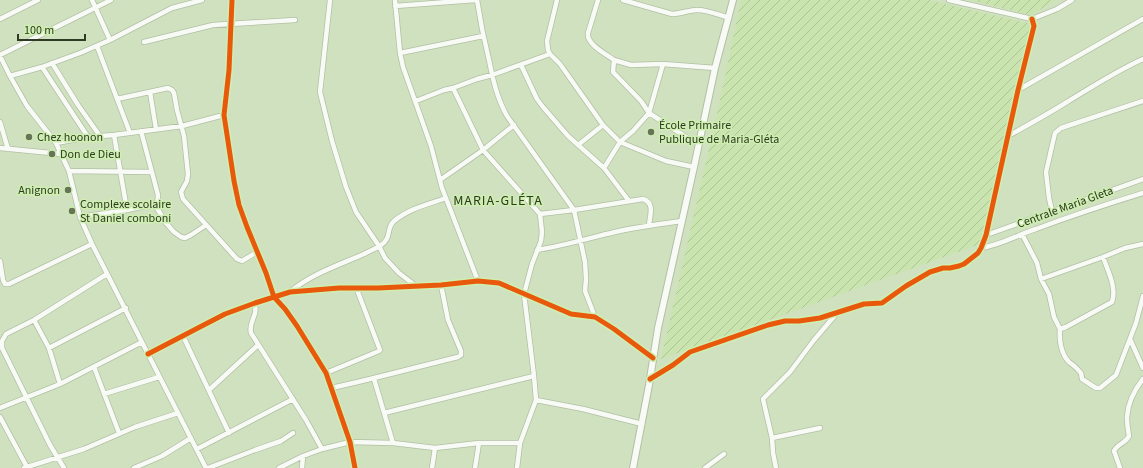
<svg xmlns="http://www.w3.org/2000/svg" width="1143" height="468" font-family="'Source Sans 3',sans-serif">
<defs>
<pattern id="industrial-furrows" width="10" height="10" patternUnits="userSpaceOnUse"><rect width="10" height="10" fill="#c9e4ae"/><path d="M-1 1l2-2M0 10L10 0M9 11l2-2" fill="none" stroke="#adc495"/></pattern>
</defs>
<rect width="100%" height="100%" fill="#d0e1bf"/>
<!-- industrial -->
<path fill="url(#industrial-furrows)" d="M741 0H929L1027 23 1031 28 980 244 661 359 720 100Z
M970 0H1056L1031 15Z"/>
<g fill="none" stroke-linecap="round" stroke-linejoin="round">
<!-- street casing -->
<g stroke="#b2bfa5" stroke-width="6">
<path id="street" d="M92 0 110 40
M232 0 229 70 224 115 234 181 239 205 247 227 266 273 274 297 285 309 297 326 326 373 350 442 355 468
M330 0 320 92 332 141 346 187 356 212 379 246 385 258 399 273 416 286
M395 0 400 53 403 67 431 146 442 188 478 281
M477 0C480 20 484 40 489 60 493 80 497 98 507 116L574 210 585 262 586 279 585 291 595 317
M557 0 547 41 548 50 550 54 560 64 603 125 620 142 666 161 694 167
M598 0 588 33C586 44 606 54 614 60L613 72 641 101 649 113 689 139 699 143
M623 0 672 14C680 14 689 10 697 10 708 10 719 15 729 18
M949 0 1032 19 1057 9 1072 0
M395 6 475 0
M0 19 38 0
M144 42 213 25 295 20
M97 46 130 133
M400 53 483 36
M0 55 111 0
M0 56 10 76 27 106 56 143 61 154 69 171 80 217 92 244 206 468
M614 60 631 65 663 64 715 68
M52 63 78 105 100 136
M521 65 537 99 543 107 568 136 604 168 629 201
M42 67 88 137
M10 76 42 67 80 53 110 40 172 8 202 0
M453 88 483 150 540 214 542 232 541 241 532 264 524 294 534 376 536 400 520 443 517 468
M1018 90 1143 19
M150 92 156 129
M117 99 168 88 172 90 174 93 177 110 184 136 188 174 187 181 181 192 183 199 237 259 242 261 257 252
M416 101 444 90 453 88 477 79 492 75 550 54
M0 122 8 149
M141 131 158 195 157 208 166 223 174 232 181 237 185 238 191 235 206 225
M114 135 127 210
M1008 136C1028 125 1048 114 1067 102 1092 87 1116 71 1143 59
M56 143 88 137 114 135 182 126 224 115
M578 145 603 125
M0 148 61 154
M604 168 620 142 633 131 649 113 663 64
M69 171 151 172
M440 180 483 150 514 125
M1052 211 1049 198 1046 172 1055 133 1061 128 1143 101
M540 214 574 210 643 199C655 203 650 215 649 225
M80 217 127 210 157 203
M1022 234 1037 263 1041 279 1049 294 1054 317 1060 329 1066 327 1112 302C1117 288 1108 271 1103 257
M986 235 1143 179
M981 248C1001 245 1017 235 1036 229 1071 216 1107 204 1143 193
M537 250C564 246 589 238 615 232 637 227 660 224 682 221
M0 261 3 280 5 284H9L92 244
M1041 279 1103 257 1125 248 1143 244
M290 292C311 274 339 265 364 254 369 251 375 249 380 246 392 238 386 230 393 222 407 209 429 204 446 198
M255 303C255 306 256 310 255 313 253 321 249 325 251 333L306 420 322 449
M34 320 49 348 60 384
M1060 329C1059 340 1061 354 1069 362 1073 365 1076 367 1079 371L1081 373 1082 379 1096 388H1100L1116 375 1136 323 1143 296
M183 336 229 433
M1130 339 1143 368
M49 348 126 308
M148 354 196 329 225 314 255 303 290 292 339 288H378L441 285 478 281 499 283 571 314 595 317 614 329 653 358
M94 367 119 433
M326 373 379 351 380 350 356 287
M374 379 393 443
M650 379 673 365 690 352 768 325 785 321H799L820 318 864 304 882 303 906 286 930 272 943 268H950L959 266 964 264 978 253 981 248 986 235 1018 90 1034 26 1032 19
M331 388C374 379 416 367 458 357L461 355V351L448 320 441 285
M209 390 258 345
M104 394 159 377
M536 400 583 409 642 424
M0 408 60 384 142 342
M384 413 534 376
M0 417 27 467
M772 438 820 428
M197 449 293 399
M24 468 84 449 135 427 178 413
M64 468 50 445 2 348V341L6 334 34 320 107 274
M134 468 162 456 191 438
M208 468 255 450 281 441 293 433
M279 468 303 456 322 449 350 442 393 443 435 448 479 443H520
M302 468 303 456
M432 468 435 448
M475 468 479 443
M705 468 724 454
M776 468 773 453 772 438 763 399 790 372 814 340 837 313
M1120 468 1114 451C1117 444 1126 443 1129 436 1128 430 1127 423 1127 417 1128 403 1135 389 1143 379"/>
</g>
<!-- secondary casing -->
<g stroke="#b2bfa5" stroke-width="8">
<path id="secondary" d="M633 468 649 385 658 328 694 167 715 68 733 0"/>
</g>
<!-- street -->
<use href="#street" stroke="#f8faf5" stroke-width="4.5"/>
<!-- secondary -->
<use href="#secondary" stroke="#f8faf5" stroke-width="6"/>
<!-- cycleway casing -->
<g stroke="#cfefb1" stroke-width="8">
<path id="cycleway" d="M232 0 229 70 224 115 234 181 239 205 247 227 266 273 274 297 285 309 297 326 326 373 350 442 355 468
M148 354 196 329 225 314 255 303 290 292 339 288H378L441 285 478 281 499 283 571 314 595 317 614 329 653 358
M650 379 673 365 690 352 768 325 785 321H799L820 318 864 304 882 303 906 286 930 272 943 268H950L959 266 964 264 978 253 981 248 986 235 1018 90 1034 26 1032 19"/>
</g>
<!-- cycleway -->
<use href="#cycleway" stroke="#e8590c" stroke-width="5"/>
</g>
<!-- markers -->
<g fill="#677459" stroke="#cfefb1" stroke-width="1.5">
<circle cx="651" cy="132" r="4"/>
<circle cx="29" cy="137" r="4"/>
<circle cx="52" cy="154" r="4"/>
<circle cx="68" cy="190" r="4"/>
<circle cx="72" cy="211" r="4"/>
</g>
<g text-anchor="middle" stroke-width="3" stroke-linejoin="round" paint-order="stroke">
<!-- poi labels -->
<g font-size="12" fill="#2e3a22" stroke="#cfefb1" text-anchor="start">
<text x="659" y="129">École Primaire<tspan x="659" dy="14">Publique de Maria-Gléta</tspan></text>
<text x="37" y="141">Chez hoonon</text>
<text x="60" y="158">Don de Dieu</text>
<text x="60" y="194" text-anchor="end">Anignon</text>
<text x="80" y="208">Complexe scolaire<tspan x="80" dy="14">St Daniel comboni</tspan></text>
</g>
<!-- street labels -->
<g font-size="12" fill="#2e3a22" stroke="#cfefb1">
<text transform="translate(1065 207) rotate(-20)" y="4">Centrale Maria Gleta</text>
</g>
<!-- quarter labels -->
<g font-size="14" letter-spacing="1" fill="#2e3a22" stroke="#cfefb1">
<text x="498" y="205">MARIA-GLÉTA</text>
</g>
</g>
<!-- scale -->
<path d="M18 34v6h67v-6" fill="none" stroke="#2e3a22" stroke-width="2"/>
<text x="24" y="34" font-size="12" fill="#2e3a22" stroke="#cfefb1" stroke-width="3" paint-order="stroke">100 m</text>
</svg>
